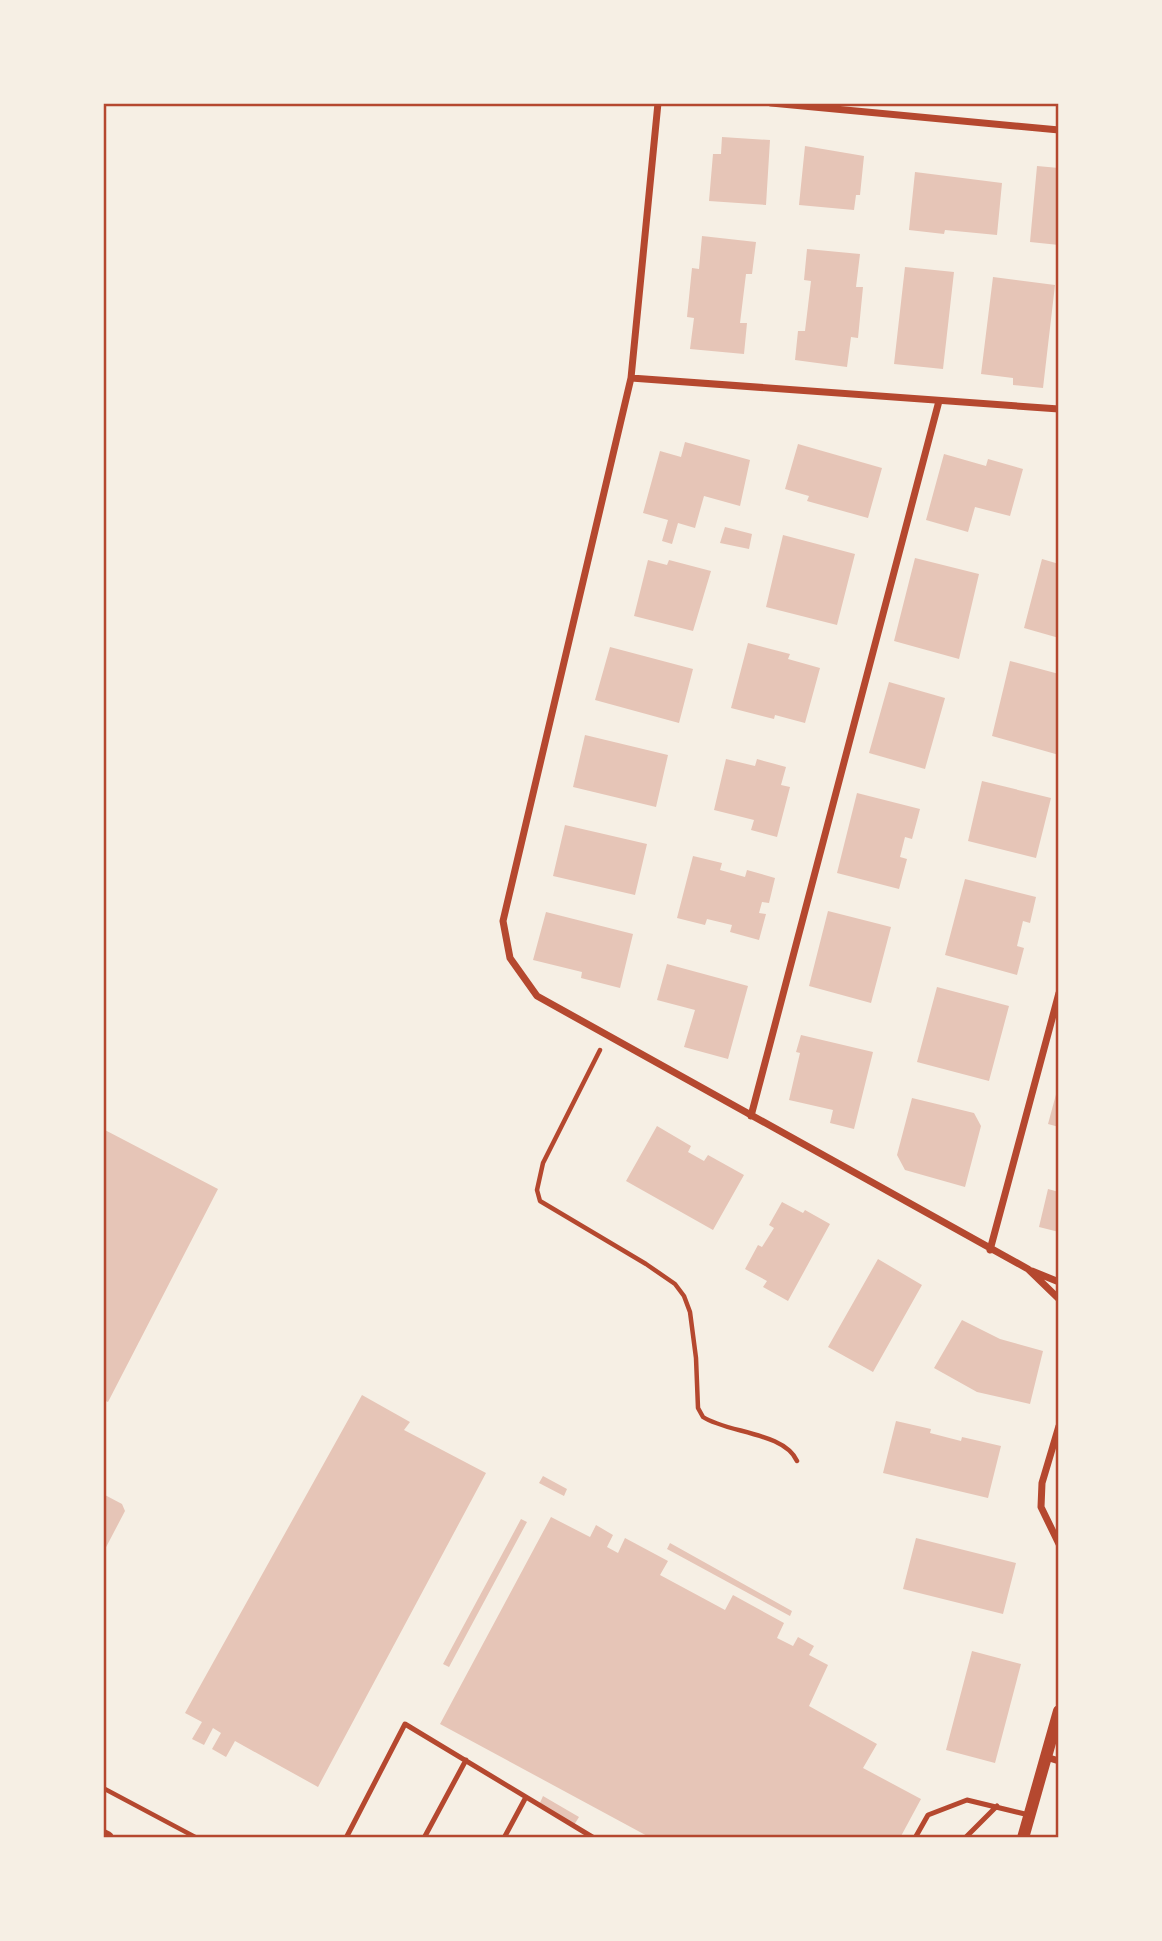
<svg xmlns="http://www.w3.org/2000/svg" width="1162" height="1941" font-family="'Titillium Web',sans-serif">
<rect width="100%" height="100%" fill="#f6efe4"/>
<!-- building -->
<path fill="#e6c5b7" d="M722 137 770 140 766 205 709 201 713 154H721Z
M805 146 864 156 860 195H856L854 210 799 205Z
M1037 166 1059 168V245L1030 242Z
M915 172 1002 183 997 235 945 230 944 234 909 230Z
M702 236 756 242 752 274H746L740 323H747L744 354 690 349 694 318 687 317 692 268 699 269Z
M807 249 860 254 856 287H863L858 338 851 337 847 367 795 360 798 331H805L811 281 804 280Z
M905 267 954 272 943 369 894 364Z
M993 277 1055 285 1043 388 1013 385V378L981 374Z
M685 442 750 460 740 506 704 496 695 528 678 523 672 544 662 541 668 520 643 513 660 451 681 457Z
M798 444 882 468 868 518 807 501 809 496 785 489Z
M944 454 986 466 988 459 1023 469 1010 516 975 507 968 532 926 520Z
M725 527 752 534 749 549 720 543Z
M783 535 855 554 837 625 766 607Z
M915 558 979 574 959 659 894 641Z
M1042 559 1059 564V638L1024 628Z
M648 560 667 565 669 560 711 571 693 631 634 616Z
M748 643 790 654 788 659 820 668 805 723 775 715 774 719 731 708Z
M610 647 693 669 679 723 595 700Z
M1010 661 1059 674V755L992 736Z
M889 682 945 698 925 769 869 753Z
M585 735 668 755 656 807 573 787Z
M726 759 755 766 757 759 786 767 781 785 790 787 777 837 751 830 754 820 714 810Z
M982 781 1051 798 1036 858 968 841Z
M857 793 920 809 912 839 905 837 900 857 907 859 899 889 837 873Z
M565 825 647 844 635 895 553 876Z
M693 856 722 863 720 870 745 877 747 870 775 878 769 903 762 902 759 913 766 914 759 940 730 932 732 925 707 919 705 925 677 918Z
M965 879 1036 897 1030 923 1023 921 1017 946 1024 948 1017 975 945 955Z
M828 911 891 927 871 1003 809 986Z
M546 912 633 934 620 988 581 978 582 972 533 960Z
M667 964 748 986 728 1059 684 1047 695 1010 657 1000Z
M937 987 1009 1006 989 1081 917 1062Z
M801 1035 873 1052 854 1129 830 1123 833 1110 789 1100 800 1053 796 1052Z
M1058 1087H1059V1127L1048 1124Z
M912 1098 974 1113 981 1126 965 1187 905 1170 897 1155Z
M657 1126 691 1146 688 1152 704 1161 708 1155 744 1175 713 1230 626 1181Z
M103 1129 218 1189 108 1402 103 1400Z
M1048 1189 1059 1192V1232L1039 1227Z
M782 1202 803 1213 805 1210 830 1224 788 1301 763 1287 767 1281 745 1269 758 1245 762 1247 774 1228 769 1225Z
M878 1259 922 1285 873 1372 828 1347Z
M962 1320 1000 1339 1043 1351 1030 1404 977 1392 934 1368Z
M362 1395 410 1422 404 1430 486 1473 318 1787 235 1741 226 1757 212 1749 221 1733 213 1728 204 1745 192 1739 202 1722 185 1713Z
M896 1421 931 1429 930 1433 961 1441 962 1437 1001 1446 988 1498 883 1473Z
M543 1476 567 1489 564 1496 539 1483Z
M103 1494 122 1504 125 1511 103 1553Z
M551 1517 590 1537 596 1525 613 1535 607 1547 618 1553 625 1538 668 1561 660 1575 725 1610 733 1595 784 1623 777 1638 793 1646 798 1637 814 1646 809 1655 828 1665 809 1706 877 1744 863 1768 921 1799 900 1838H651L440 1724Z
M521 1519 527 1522 449 1667 443 1664Z
M916 1538 1016 1563 1003 1614 903 1589Z
M670 1543 792 1611 790 1616 667 1549Z
M972 1651 1021 1664 995 1763 946 1750Z
M543 1796 579 1817 574 1825 539 1805Z"/>
<g fill="none" stroke-linecap="round" stroke-linejoin="round">
<!-- path -->
<path stroke="#b5482f" stroke-width="4.5" d="M600 1050 543 1163 537 1190 540 1201 646 1264 675 1284 684 1296 690 1312 696 1358 698 1408 703 1417C727 1433 784 1432 797 1461
M103 1788 197 1838"/>
<!-- service -->
<path stroke="#b5482f" stroke-width="5" d="M346 1838 405 1724 594 1838
M424 1838 466 1760
M504 1838 526 1797
M915 1838 928 1815 967 1800 1029 1815
M965 1838 997 1806"/>
<!-- minor -->
<path stroke="#b5482f" stroke-width="7" d="M658 103 631 378 503 921 510 958 537 996 1028 1269 1059 1299
M771 103 1059 130
M631 378 1059 409
M751 1116 939 401
M990 1250 1059 993
M1032 1271 1059 1282
M1059 1426 1042 1483 1041 1507 1059 1544
M1046 1757 1059 1761"/>
<!-- tertiary -->
<path stroke="#b5482f" stroke-width="12" d="M1023 1838 1059 1711"/>
<!-- secondary -->
<path stroke="#b5482f" stroke-width="14" d="M103 1836 107 1838"/>
</g>
<!-- border -->
<rect width="1162" height="1941" fill="none" stroke="#f6efe4" stroke-width="210"/>
<rect x="105" y="105" width="952" height="1731" fill="none" stroke="#b5482f" stroke-width="2.5"/>
</svg>
